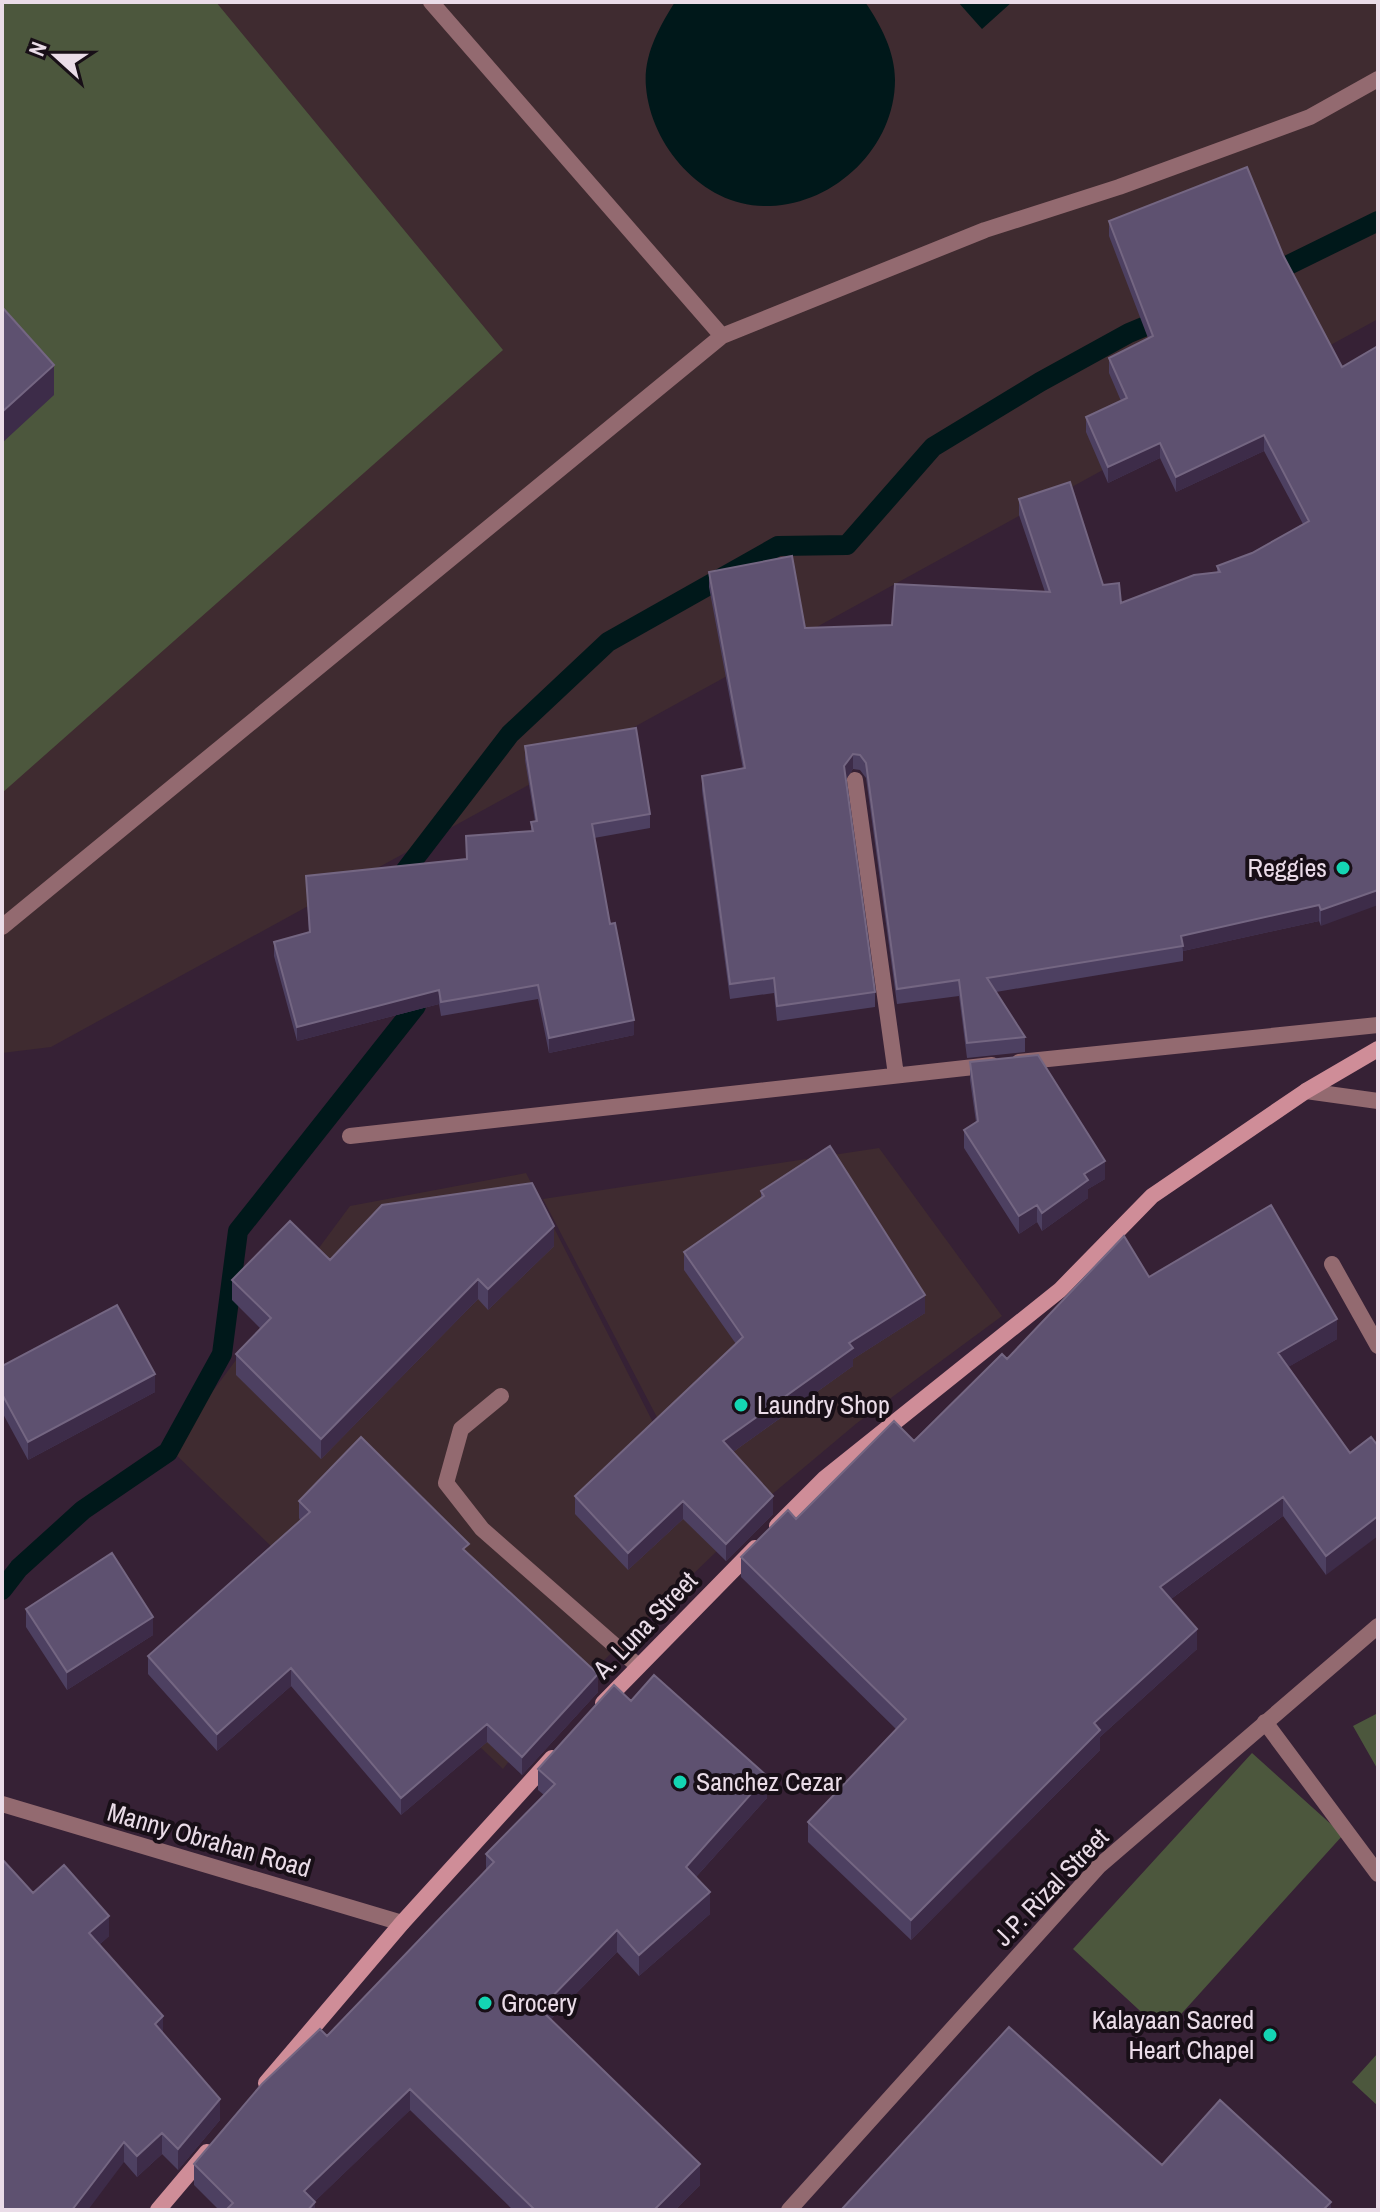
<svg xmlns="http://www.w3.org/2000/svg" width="1380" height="2212" font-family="'Archivo Narrow',sans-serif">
<rect width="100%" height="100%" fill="#362135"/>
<!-- industrial -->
<path fill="#3f2b30" d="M2 2H1378V319L51 1047 2 1053Z
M879 1148 1002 1316 857 1423 720 1538 543 1199Z
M526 1173 718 1550 539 1723 503 1769 170 1449 350 1206Z"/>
<!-- green -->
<path fill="#4c573d" d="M2 2H216L503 350 2 793Z
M1378 1713V1770L1353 1726Z
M1252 1753 1343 1835 1164 2033 1073 1949Z
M1378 2053V2106L1352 2082Z"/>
<!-- water -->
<path fill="#00181a" d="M675 2H865C881 25 895 52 895 80 895 147 835 204 770 206 705 209 651 147 646 87 643 56 659 27 675 2Z
M958 2H1012L982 29Z"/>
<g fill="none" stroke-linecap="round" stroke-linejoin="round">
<!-- stream -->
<path stroke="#00181a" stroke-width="20" d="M1266 276 1378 221
M406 890 405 871 510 734 608 642 778 546 847 545 933 447 1040 382 1129 333 1170 316
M2 1590 19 1568 83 1510 168 1452 222 1354 238 1231 416 1006 414 986"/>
<!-- lane -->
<path stroke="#936a70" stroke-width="16" d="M431 2 722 336
M2 927 722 336 985 230 1119 187 1310 117 1378 79
M1306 1091 1378 1101
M501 1396 461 1429 446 1483 482 1529 637 1665
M1265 1722 1378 1874"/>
<!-- street -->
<path stroke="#936a70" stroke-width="16" d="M855 780 896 1075
M1019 1062 1378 1025
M350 1136 992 1065
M1332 1264 1378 1346
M2 1804 402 1923
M789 2210 1099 1866 1378 1626"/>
<!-- secondary -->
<path stroke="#cf8d98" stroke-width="16" d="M777 1526 825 1478 1060 1290 1152 1196 1306 1091 1378 1049
M603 1703 755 1548
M266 2083 402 1923 552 1758
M158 2210 207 2152"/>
</g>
<!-- wall -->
<path fill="#4d4061" d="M1109 221 1283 255 1342 367 1321 926 1319 921 1183 951V961L996 992 1025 1037V1052L967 1058 959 996 897 1004 866 778 860 770 853 769 846 779 875 992V1007L777 1021 774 993 730 999 702 791V776L743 769 709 587V572L805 628 892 625 1045 592 1019 515V499L1121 603 1217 573V566L1252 553 1303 524 1264 451 1176 492 1160 458 1108 483 1086 432V417L1121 401 1109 373V358L1148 338 1109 236Z
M525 746 650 814V828L594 838 610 924 634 1035 549 1053 538 999 441 1016 439 1004 297 1041 274 956V942L309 933 306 876 467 859 466 836 531 831V822L535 821 525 760Z
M970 1062 1105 1179 1088 1189V1198L1042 1231 1037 1222 1019 1234 964 1148V1130L976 1122 970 1080Z
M761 1191 925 1313 853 1359V1366L733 1452 773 1514 726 1561 683 1519 628 1570 575 1514V1496L736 1344 684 1270V1252L761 1198Z
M554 1246 488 1310 478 1299 321 1459 236 1375V1354L261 1329 232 1300V1280L330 1260Z
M1149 1277 1337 1339 1288 1367 1350 1453 1326 1575 1283 1516 1171 1599 1197 1649 1100 1737V1750L911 1940 808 1842V1822L896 1729 741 1577V1557L796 1519 914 1441 1007 1359Z
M2 1366 155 1392 28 1460 2 1412Z
M299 1501 469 1554 598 1692 522 1775 487 1742 401 1815 291 1686 217 1751 148 1674V1656L300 1520 299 1518Z
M26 1609 153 1635 67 1690 26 1627Z
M631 1701 767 1798 696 1877 710 1914 639 1976 617 1952 551 2019 700 2185 675 2210H513L410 2110 314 2202 315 2210H219L194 2185V2164L327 2036 486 1870V1854L544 1795 538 1790V1769Z
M33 1893 109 1936 99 1945 163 2033 220 2120 178 2170 162 2154 137 2177 124 2162Z"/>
<!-- shaded-wall -->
<path fill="#3d2c49" d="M54 365V395L2 443V412Z
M1264 435V451L1176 492V477Z
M1160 443V458L1108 483V467Z
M853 754V769L844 782V766Z
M1378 890V905L1321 926V910Z
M1319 905V921L1183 951 1181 936Z
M439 990V1004L297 1041V1027Z
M634 1020V1035L549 1053V1038Z
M1105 1161V1179L1088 1189V1198L1042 1231V1213L1084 1174Z
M1037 1205V1222L1019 1234V1216Z
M554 1226V1246L488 1310V1289Z
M478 1279V1299L321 1459V1439Z
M925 1295V1313L853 1359V1366L723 1459V1441L849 1343Z
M1337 1319V1339L1278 1373V1353Z
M155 1374V1392L28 1460V1442Z
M773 1496V1514L726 1561V1544Z
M1283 1497V1516L1160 1607V1587Z
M683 1501V1519L628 1570V1553Z
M1378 1516V1536L1326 1575V1556Z
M153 1617V1635L67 1690V1672Z
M1197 1629V1649L1100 1737V1750L911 1940V1920L1094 1723Z
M291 1668V1686L217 1751V1734Z
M598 1674V1692L522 1775V1757Z
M487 1724V1742L401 1815V1798Z
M767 1776V1798L686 1888V1867Z
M710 1892V1914L639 1976V1955Z
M109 1916V1936L89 1954V1933Z
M617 1930V1952L540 2030V2009Z
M163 2016V2037L155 2024Z
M410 2089V2110L306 2210 304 2191Z
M220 2099V2120L178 2170V2149Z
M162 2133V2154L137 2177V2156Z
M124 2142V2162L88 2210H72Z
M700 2164V2185L675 2210H654Z
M315 2202V2210H307Z
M1331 2202V2210H1323Z"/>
<!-- building -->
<path fill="#5e5170" stroke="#746682" stroke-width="2" d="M1247 167 1283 255 1342 367 1378 346V890L1321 910 1319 905 1181 936 1183 946 987 978 1025 1037 967 1043 959 980 897 989 866 763 860 755 853 754 844 766 875 992 777 1006 774 978 730 984 702 776 745 768 709 572 792 556 805 628 892 625 895 584 1050 592 1019 499 1070 482 1103 585 1119 583 1121 603 1194 575 1220 572 1217 566 1252 553 1309 521 1264 435 1176 477 1160 443 1108 467 1086 417 1127 398 1109 358 1153 336 1109 221Z
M2 307 54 365 2 412Z
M636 728 650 814 592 824 610 924 615 923 634 1020 549 1038 538 985 441 1002 439 990 297 1027 274 942 310 932 306 876 467 859 466 836 533 831 531 822 537 821 525 746Z
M1038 1055 1105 1161 1084 1174 1088 1180 1042 1213 1037 1205 1019 1216 964 1130 978 1121 970 1062Z
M830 1146 925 1295 849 1343 853 1348 723 1441 773 1496 726 1544 683 1501 628 1553 575 1496 743 1337 684 1252 764 1196 761 1191Z
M532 1183 554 1226 488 1289 478 1279 321 1439 236 1354 271 1318 232 1280 290 1221 330 1260 382 1205Z
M1271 1205 1337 1319 1278 1353 1350 1453 1371 1437 1378 1446V1516L1326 1556 1283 1497 1160 1587 1197 1629 1094 1723 1100 1730 911 1920 808 1822 906 1719 741 1557 788 1510 796 1519 894 1421 914 1441 1002 1354 1007 1359 1124 1236 1149 1277Z
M117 1305 155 1374 28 1442 2 1394V1366Z
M361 1437 469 1544 463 1549 598 1674 522 1757 487 1724 401 1798 291 1668 217 1734 148 1656 310 1512 299 1501Z
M112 1553 153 1617 67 1672 26 1609Z
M654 1675 767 1776 686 1867 710 1892 639 1955 617 1930 540 2009 700 2164 654 2210H535L410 2089 304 2191 315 2202 308 2210H226L233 2203 194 2164 262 2084 320 2029 327 2036 494 1862 486 1854 555 1784 538 1769 614 1685 631 1701Z
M2 1859 33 1893 64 1865 109 1916 89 1933 163 2016 155 2024 220 2099 178 2149 162 2133 137 2156 124 2142 72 2210H2Z
M1009 2027 1162 2165 1220 2100 1331 2202 1323 2210H841Z"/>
<!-- markers -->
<g fill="#14d5b3" stroke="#180f17" stroke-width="3">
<circle cx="1343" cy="868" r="8"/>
<circle cx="741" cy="1405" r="8"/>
<circle cx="680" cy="1782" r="8"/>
<circle cx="485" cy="2003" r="8"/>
<circle cx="1270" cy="2035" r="8"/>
</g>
<g text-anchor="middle" stroke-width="8" stroke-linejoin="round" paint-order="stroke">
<!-- poi labels -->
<g font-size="26" fill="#eadce8" stroke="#180f17" text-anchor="start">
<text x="1327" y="877" text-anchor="end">Reggies</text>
<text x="757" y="1414">Laundry Shop</text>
<text x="696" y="1791">Sanchez Cezar</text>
<text x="501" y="2012">Grocery</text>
<text x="1254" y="2029" text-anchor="end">Kalayaan Sacred<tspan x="1254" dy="30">Heart Chapel</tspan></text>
</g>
<!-- street labels -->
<g font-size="26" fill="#eadce8" stroke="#180f17">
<text transform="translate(645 1625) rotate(-46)" y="9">A. Luna Street</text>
<text transform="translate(209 1840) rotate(16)" y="9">Manny Obrahan Road</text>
<text transform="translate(1051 1887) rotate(-46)" y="9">J.P. Rizal Street</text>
</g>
</g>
<!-- border -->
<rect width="1380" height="2212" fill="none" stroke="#eadce8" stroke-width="8"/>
<!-- north arrow -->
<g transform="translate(56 56) rotate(291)" stroke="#180f17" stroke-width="6" paint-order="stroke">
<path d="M0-6L14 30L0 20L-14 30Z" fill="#eadce8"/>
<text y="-12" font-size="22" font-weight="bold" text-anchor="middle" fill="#eadce8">N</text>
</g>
</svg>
